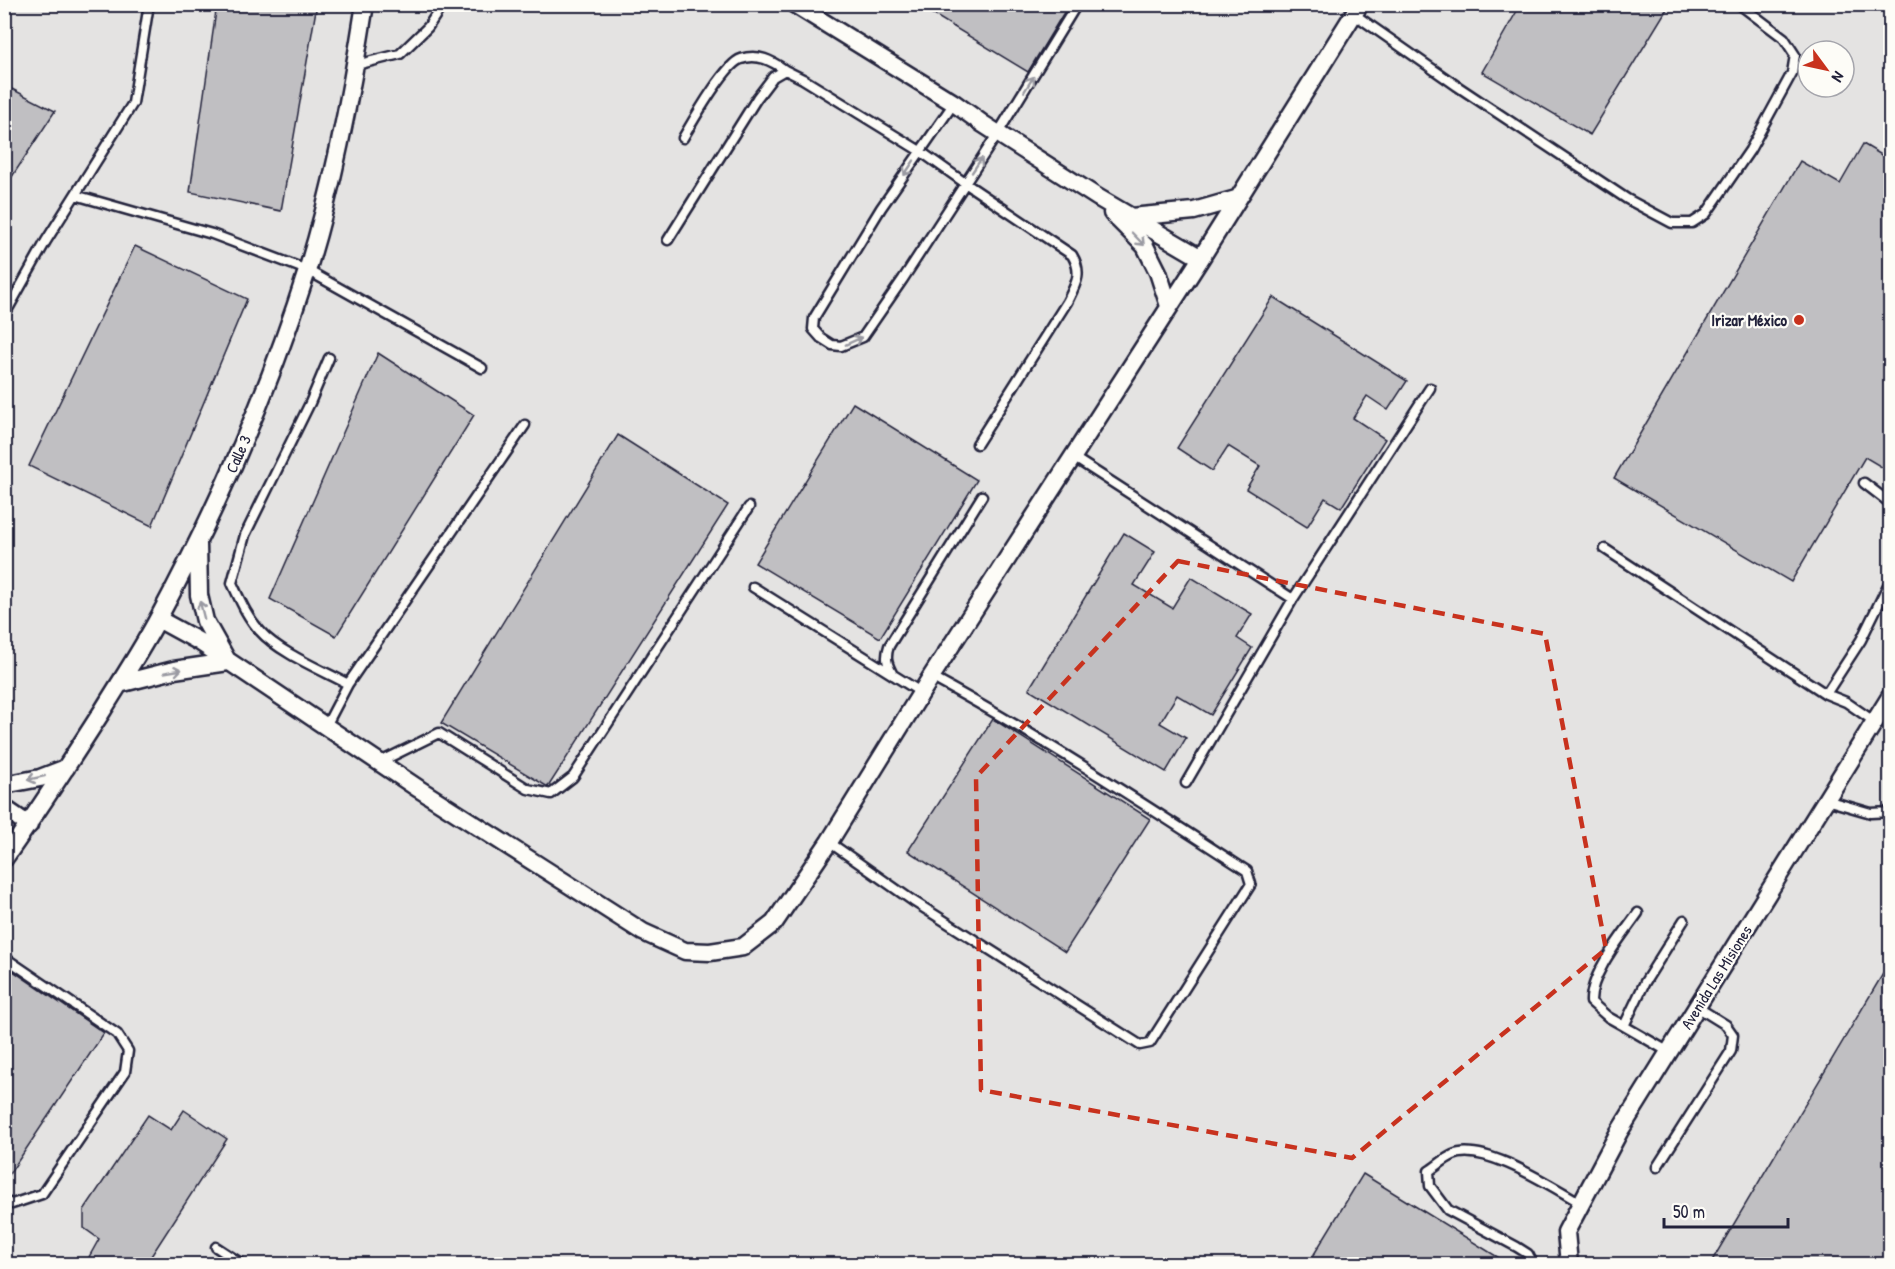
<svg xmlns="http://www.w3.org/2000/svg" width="1895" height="1269" font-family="'Patrick Hand',sans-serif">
<rect width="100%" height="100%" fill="#f4f3ef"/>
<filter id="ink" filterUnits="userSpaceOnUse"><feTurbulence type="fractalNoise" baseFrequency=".0167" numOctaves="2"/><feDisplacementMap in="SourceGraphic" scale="12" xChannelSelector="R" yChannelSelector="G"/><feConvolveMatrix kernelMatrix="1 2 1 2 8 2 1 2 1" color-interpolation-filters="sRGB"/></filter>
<g filter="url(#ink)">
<!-- built -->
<path fill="#e4e3e2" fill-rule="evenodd" d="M5 5H1890V1264H5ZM1808 51H1844V87H1808Z"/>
<!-- building -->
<path fill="#c0bfc2" stroke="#22223b" stroke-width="1.5" d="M217 4H317L281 211 190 192Z
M916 4H1069L1028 72Z
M1521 4H1670L1590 135 1482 72Z
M4 85 55 111 4 189Z
M1863 144 1890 160V472L1865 457 1791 582 1614 478 1800 161 1840 184Z
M135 246 247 299 152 526 29 466Z
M1273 297 1407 381 1388 410 1367 396 1353 418 1385 439 1341 508 1325 498 1307 527 1246 489 1260 466 1228 446 1212 471 1177 448Z
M378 353 474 415 336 636 270 599Z
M853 403 977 480 880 638 755 563Z
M618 435 728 505 548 787 441 723Z
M1124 533 1155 552 1134 585 1172 608 1191 577 1252 614 1237 638 1252 648 1211 715 1177 695 1160 723 1186 738 1166 772 1029 689Z
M993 719 1150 819 1065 952 908 851Z
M1890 962V1264H1710Z
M10 969 104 1033 4 1182V978Z
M184 1110 227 1139 146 1264H100L89 1257 99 1239 84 1228V1210L148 1115 171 1130Z
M1363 1174 1509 1264H1308Z"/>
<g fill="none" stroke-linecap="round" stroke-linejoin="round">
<!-- service casing -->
<g stroke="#22223b" stroke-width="13">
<path id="service" d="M1354 14 1457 86 1627 199 1672 223H1692L1706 214 1750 150 1792 73 1795 55 1784 38 1739 4
M356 65 400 54 428 27 443 4
M954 103 881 208 814 318 813 329 821 338 832 345 841 346 863 337 903 279 998 133 1077 4
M683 138C693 121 725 64 741 59 758 53 772 61 785 70
M75 195 212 234 307 270 482 368
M668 240 757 98 773 77 785 70 803 79 920 151 965 183 1072 255C1083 273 1076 284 1067 302L977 444
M4 316 46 241 133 103 149 4
M329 358 310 403 245 535 232 583C240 600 247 617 260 631 278 652 324 671 348 684
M1073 457 1293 599 1430 388
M1864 483 1890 503
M1605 549 1826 694 1861 640 1890 581
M753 587 922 693
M893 675C887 664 885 658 889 646L982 496
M1826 694 1846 702 1875 722
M326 726 348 684 525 425
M380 762 439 733 528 789 551 794 573 777 749 507
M1186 783 1293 599
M1826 800 1871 813 1890 812
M829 842 913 901 1140 1045 1150 1043 1251 884 1247 871C1144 804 1040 736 931 677
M4 957 117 1034 128 1051 125 1072 42 1194 12 1204 4 1201
M1624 1026 1608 1017 1591 1002C1590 974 1622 936 1638 913
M1669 1052 1624 1026 1645 982 1684 920
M1657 1167 1731 1051 1733 1035 1726 1025 1697 1007
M216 1247 242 1264
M1533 1264 1528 1254 1517 1247 1448 1210 1430 1186 1429 1171C1437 1166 1444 1159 1453 1155 1483 1141 1554 1188 1581 1203"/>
</g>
<!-- minor casing -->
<g stroke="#22223b" stroke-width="21">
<path id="minor" d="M794 4 954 103 983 124 1097 197 1201 258
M1112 213 1145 246 1158 272 1169 306
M1131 217 1194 211 1236 199
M158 619 200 642 419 789 643 932 685 951 710 952 743 947 774 923 829 842 931 677 1201 258 1360 4
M119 684 174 670 228 662 205 621 199 595 198 544
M4 785 40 778 66 768
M4 808 29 825
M4 859C39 810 71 760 103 710 122 679 142 649 159 617 218 507 269 391 307 271 334 185 351 94 365 4
M1569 1264 1566 1232 1619 1132 1890 697"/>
</g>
<!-- service -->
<use href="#service" stroke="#fdfcf7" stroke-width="8"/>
<!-- minor -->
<use href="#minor" stroke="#fdfcf7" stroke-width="16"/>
</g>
<!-- one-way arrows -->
<defs><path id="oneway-shaft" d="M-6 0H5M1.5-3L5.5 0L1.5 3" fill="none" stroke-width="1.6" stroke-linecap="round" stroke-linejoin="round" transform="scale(1.5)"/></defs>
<g stroke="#9a9aa2">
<use href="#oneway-shaft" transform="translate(1029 84) rotate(-58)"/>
<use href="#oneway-shaft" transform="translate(977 165) rotate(-56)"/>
<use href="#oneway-shaft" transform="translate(909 168) rotate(124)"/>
<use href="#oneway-shaft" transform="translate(1138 239) rotate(46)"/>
<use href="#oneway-shaft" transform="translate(854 341) rotate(-24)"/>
<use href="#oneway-shaft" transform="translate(202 610) rotate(-104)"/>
<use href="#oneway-shaft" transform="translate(173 671) rotate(-10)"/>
<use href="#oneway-shaft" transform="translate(36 778) rotate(167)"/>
</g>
</g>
<!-- marked area -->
<path fill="none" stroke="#c8321e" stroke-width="4.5" stroke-dasharray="12 8" stroke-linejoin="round" d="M1178 561 1545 634 1606 949 1352 1158 981 1090 976 777Z"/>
<!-- markers -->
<circle fill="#c8321e" stroke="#fdfcf7" stroke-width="2" cx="1799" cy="320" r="6"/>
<g text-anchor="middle" stroke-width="4.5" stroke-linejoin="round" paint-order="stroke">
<!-- poi labels -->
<g font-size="16" font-weight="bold" fill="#22223b" stroke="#fdfcf7" text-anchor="end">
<text x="1787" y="326">Irizar México</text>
</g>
<!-- street labels -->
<g font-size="16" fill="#22223b" stroke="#fdfcf7">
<text transform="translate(238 454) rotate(-66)" y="6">Calle 3</text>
<text transform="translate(1716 977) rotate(-58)" y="6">Avenida Las Misiones</text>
</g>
</g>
<!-- margin -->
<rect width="1895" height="1269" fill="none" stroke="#fdfcf7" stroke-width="24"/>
<rect x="12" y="12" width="1871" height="1245" fill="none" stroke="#22223b" stroke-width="2" filter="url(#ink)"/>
<!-- north arrow -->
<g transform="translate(1826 69) rotate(123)"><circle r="28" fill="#fdfcf7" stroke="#a5a5ac" stroke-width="1.5"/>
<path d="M0-4.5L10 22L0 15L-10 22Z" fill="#c8321e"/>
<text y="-9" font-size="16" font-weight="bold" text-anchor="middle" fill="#22223b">N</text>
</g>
<!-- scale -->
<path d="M1664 1218v9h124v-9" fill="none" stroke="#22223b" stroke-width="3"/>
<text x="1673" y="1218" font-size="18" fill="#22223b" stroke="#fdfcf7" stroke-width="4.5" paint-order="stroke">50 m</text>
</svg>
